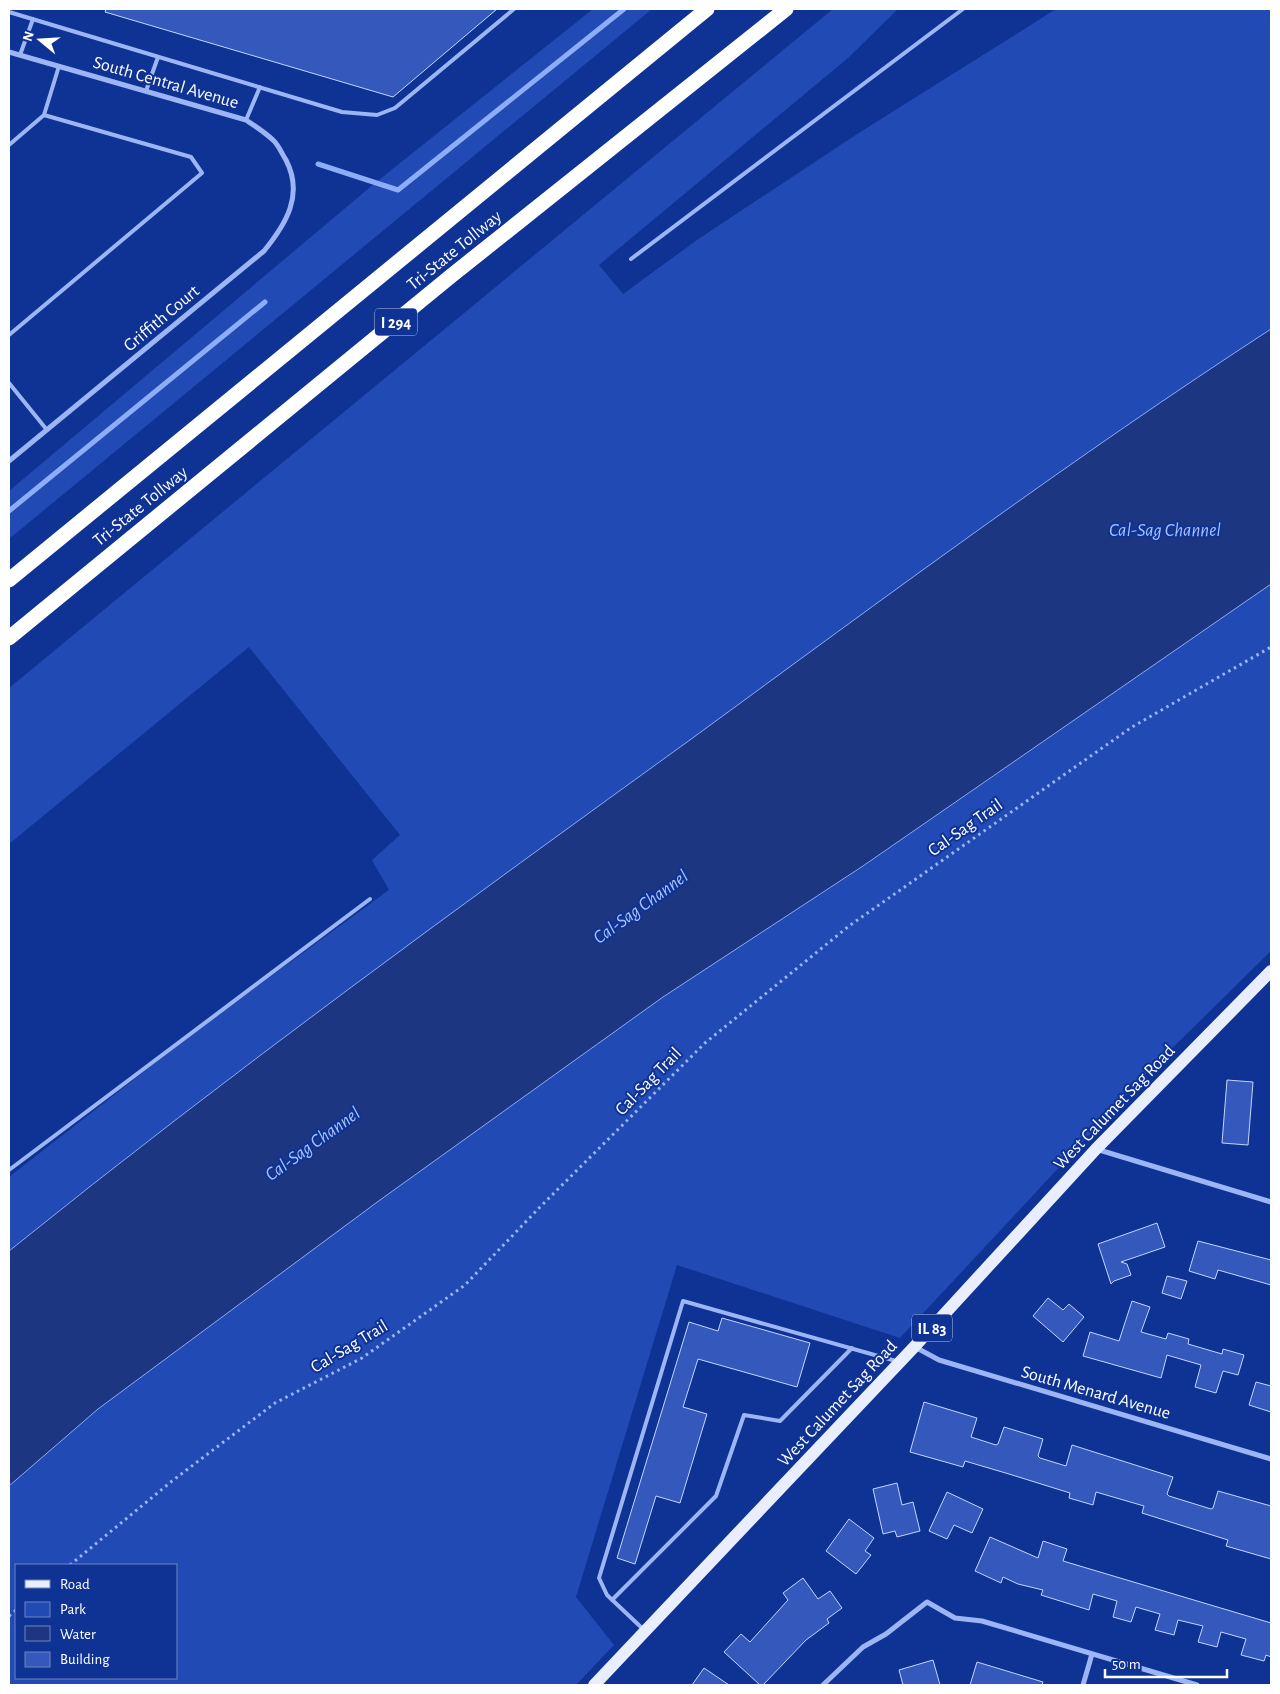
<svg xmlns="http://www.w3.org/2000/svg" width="1280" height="1694" font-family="'Alegreya Sans',sans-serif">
<rect width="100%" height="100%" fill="#0f3394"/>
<!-- green -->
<path fill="#214ab4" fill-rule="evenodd" d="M593 9H652L9 539V491L375 183Z
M833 9H898L848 58 599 265 623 294 697 240 854 136 1056 9H1271V329C1074 457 884 598 694 737 463 904 231 1072 9 1251V1177L191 1035 389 890 372 860 400 835 249 647 9 844V688Z
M1271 584V951L1149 1071 900 1338 677 1265 576 1597 614 1645 576 1685H9V1486L98 1409 380 1200 663 997 864 866ZM16 1565H176V1678H16Z"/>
<!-- water -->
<path fill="#1c3681" stroke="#8eadf8" d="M1271 329V584L863 866 663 997 380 1200 98 1409 9 1486V1251C231 1072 463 904 694 737 884 598 1074 457 1271 329Z"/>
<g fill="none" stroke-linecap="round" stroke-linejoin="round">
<!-- stream -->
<path stroke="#8eadf8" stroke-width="5" d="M318 164 398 190 624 9
M9 511 265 302"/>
</g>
<!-- building -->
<path fill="#3458bc" stroke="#c4d5fe" d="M106 9H497L393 97 105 12Z
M1227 1080 1253 1082 1248 1145 1222 1143Z
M1157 1223 1165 1247 1121 1262 1127 1264 1131 1275 1114 1281 1111 1284 1098 1244Z
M1198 1241 1271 1260V1285L1218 1270 1215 1279 1189 1271Z
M1167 1276 1187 1281 1181 1299 1162 1293Z
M1048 1298 1063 1310 1069 1304 1084 1317 1063 1342 1033 1316Z
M1132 1301 1150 1307 1141 1332 1166 1339 1168 1333 1189 1339 1188 1344 1222 1354 1223 1349 1244 1355 1238 1375 1223 1371 1216 1393 1195 1387 1201 1365 1167 1355 1161 1378 1083 1356 1090 1332 1119 1341Z
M722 1318 810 1343 797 1387 698 1359 683 1407 707 1414 680 1503 656 1496 635 1564 617 1558 689 1322 718 1331Z
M1256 1382 1271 1386V1412L1249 1405Z
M924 1402 977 1418 971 1437 996 1445 998 1444 1004 1427 1043 1439 1038 1456 1040 1458 1066 1466 1072 1445 1173 1477 1167 1494 1169 1496 1211 1509 1213 1508 1218 1491 1271 1506V1559L1226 1546 1228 1540 1142 1513 1144 1506 1096 1492 1093 1505 1069 1498 1070 1493 1009 1474 965 1461 963 1467 910 1452Z
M897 1483 902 1505 913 1502 920 1531 897 1537 895 1531 883 1534 873 1489Z
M947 1492 983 1509 972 1533 954 1525 947 1539 929 1531Z
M849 1519 874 1538 865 1551 871 1555 856 1574 826 1551Z
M990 1537 1038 1558 1043 1541 1067 1549 1063 1561 1271 1623V1657L1266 1655 1264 1661 1241 1655 1246 1639 1221 1632 1217 1647 1198 1642 1203 1626 1178 1620 1174 1635 1155 1630 1160 1614 1136 1607 1131 1622 1113 1617 1117 1601 1093 1594 1089 1610 1041 1595 1043 1590 1018 1584 1003 1577 1001 1583 975 1571Z
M803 1578 818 1599 830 1591 842 1608 827 1619 829 1623 806 1640 763 1685H760L724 1652 741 1634 750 1642 788 1600 783 1593Z
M933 1660 940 1685H903L899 1670Z
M977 1662 1043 1682 1042 1685H970Z
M704 1668 729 1685H692Z"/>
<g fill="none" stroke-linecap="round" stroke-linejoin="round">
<!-- path -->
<path stroke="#9cb5f4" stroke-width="3" stroke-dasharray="2.5 4" stroke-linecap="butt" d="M70 1565 172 1481 275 1403 362 1358 465 1285 540 1207 705 1043 849 926 1132 727 1271 647
M9 1616 16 1610"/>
<!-- service -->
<path stroke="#9cb5f4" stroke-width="4" d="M9 12 342 112 377 115 395 108 514 9
M20 55 33 19
M146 91 158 57
M246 120 260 87
M9 145 44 115 59 66
M631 259 963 9
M9 335 202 173 191 157 44 115
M9 383 47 430
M9 1170 370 899
M612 1600 716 1496 744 1415 780 1421 852 1348
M643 1629 607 1595 599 1578 683 1301 896 1361"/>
<!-- minor -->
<path stroke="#9cb5f4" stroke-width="5" d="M9 52 246 120C255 126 266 133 274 141 279 146 282 154 286 160 304 195 286 224 264 251L9 461
M1096 1149 1271 1202
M915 1347 939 1360 1271 1459
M823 1685 863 1647 886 1634 927 1602 955 1618 982 1621 1197 1685
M1083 1685 1092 1654"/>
<!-- primary -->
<path stroke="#e9eeff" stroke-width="12" d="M594 1685 914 1347 1096 1149 1271 971"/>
<!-- motorway -->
<path stroke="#fff" stroke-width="15" d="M9 580 707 9
M9 638 451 276 786 9"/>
</g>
<g text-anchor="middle" stroke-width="4" stroke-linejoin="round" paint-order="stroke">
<!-- shield labels -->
<g fill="#0f3394" stroke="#b7c2df" stroke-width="1">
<rect x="375" y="308.5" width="42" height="27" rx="4"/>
<rect x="912" y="1314.5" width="40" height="27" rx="4"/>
</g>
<g font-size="16" font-weight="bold" fill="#fff">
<text x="396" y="328">I 294</text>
<text x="932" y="1334">IL 83</text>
</g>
<!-- street labels -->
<g font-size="18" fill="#fff" stroke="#0f3394">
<text transform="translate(166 82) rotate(16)" y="6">South Central Avenue</text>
<text transform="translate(454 250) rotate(-39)" y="6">Tri-State Tollway</text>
<text transform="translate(161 318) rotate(-40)" y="6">Griffith Court</text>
<text transform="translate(140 506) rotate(-39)" y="6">Tri-State Tollway</text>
<text transform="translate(965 827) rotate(-35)" y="6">Cal-Sag Trail</text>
<text transform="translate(648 1081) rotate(-46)" y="6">Cal-Sag Trail</text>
<text transform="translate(1114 1107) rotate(-46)" y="6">West Calumet Sag Road</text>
<text transform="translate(349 1346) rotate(-31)" y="6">Cal-Sag Trail</text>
<text transform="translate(1096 1392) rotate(16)" y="6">South Menard Avenue</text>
<text transform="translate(837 1403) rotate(-47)" y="6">West Calumet Sag Road</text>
</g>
<!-- water labels -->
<g font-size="19" font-style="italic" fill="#a8c0fb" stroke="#0f3394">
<text x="1165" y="536">Cal-Sag Channel</text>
<text transform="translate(640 906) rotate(-36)" y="7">Cal-Sag Channel</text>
<text transform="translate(312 1143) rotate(-36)" y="7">Cal-Sag Channel</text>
</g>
</g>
<!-- border -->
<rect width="1280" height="1694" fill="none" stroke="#ffffff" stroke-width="20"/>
<!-- legend -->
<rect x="15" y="1564" width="162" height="115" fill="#0f3394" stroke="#6f85bf"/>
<rect x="25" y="1580" width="25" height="8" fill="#e9eeff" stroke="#6f85bf"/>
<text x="60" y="1589" font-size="15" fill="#ffffff">Road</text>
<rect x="25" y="1602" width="25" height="15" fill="#214ab4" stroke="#6f85bf"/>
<text x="60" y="1614" font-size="15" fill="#ffffff">Park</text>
<rect x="25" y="1626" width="25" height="15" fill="#1c3681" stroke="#6f85bf"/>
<text x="60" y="1639" font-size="15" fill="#ffffff">Water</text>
<rect x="25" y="1652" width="25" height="15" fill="#3458bc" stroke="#6f85bf"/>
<text x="60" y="1664" font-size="15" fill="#ffffff">Building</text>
<!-- north arrow -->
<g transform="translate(40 40) rotate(288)" stroke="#0f3394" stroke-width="4" paint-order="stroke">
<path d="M0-4L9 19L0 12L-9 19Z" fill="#ffffff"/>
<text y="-8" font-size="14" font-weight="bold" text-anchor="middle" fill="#ffffff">N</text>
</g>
<!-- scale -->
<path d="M1105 1669v8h122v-8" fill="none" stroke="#ffffff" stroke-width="2.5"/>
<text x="1112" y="1669" font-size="15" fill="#ffffff" stroke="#0f3394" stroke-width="4" paint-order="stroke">50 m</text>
</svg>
